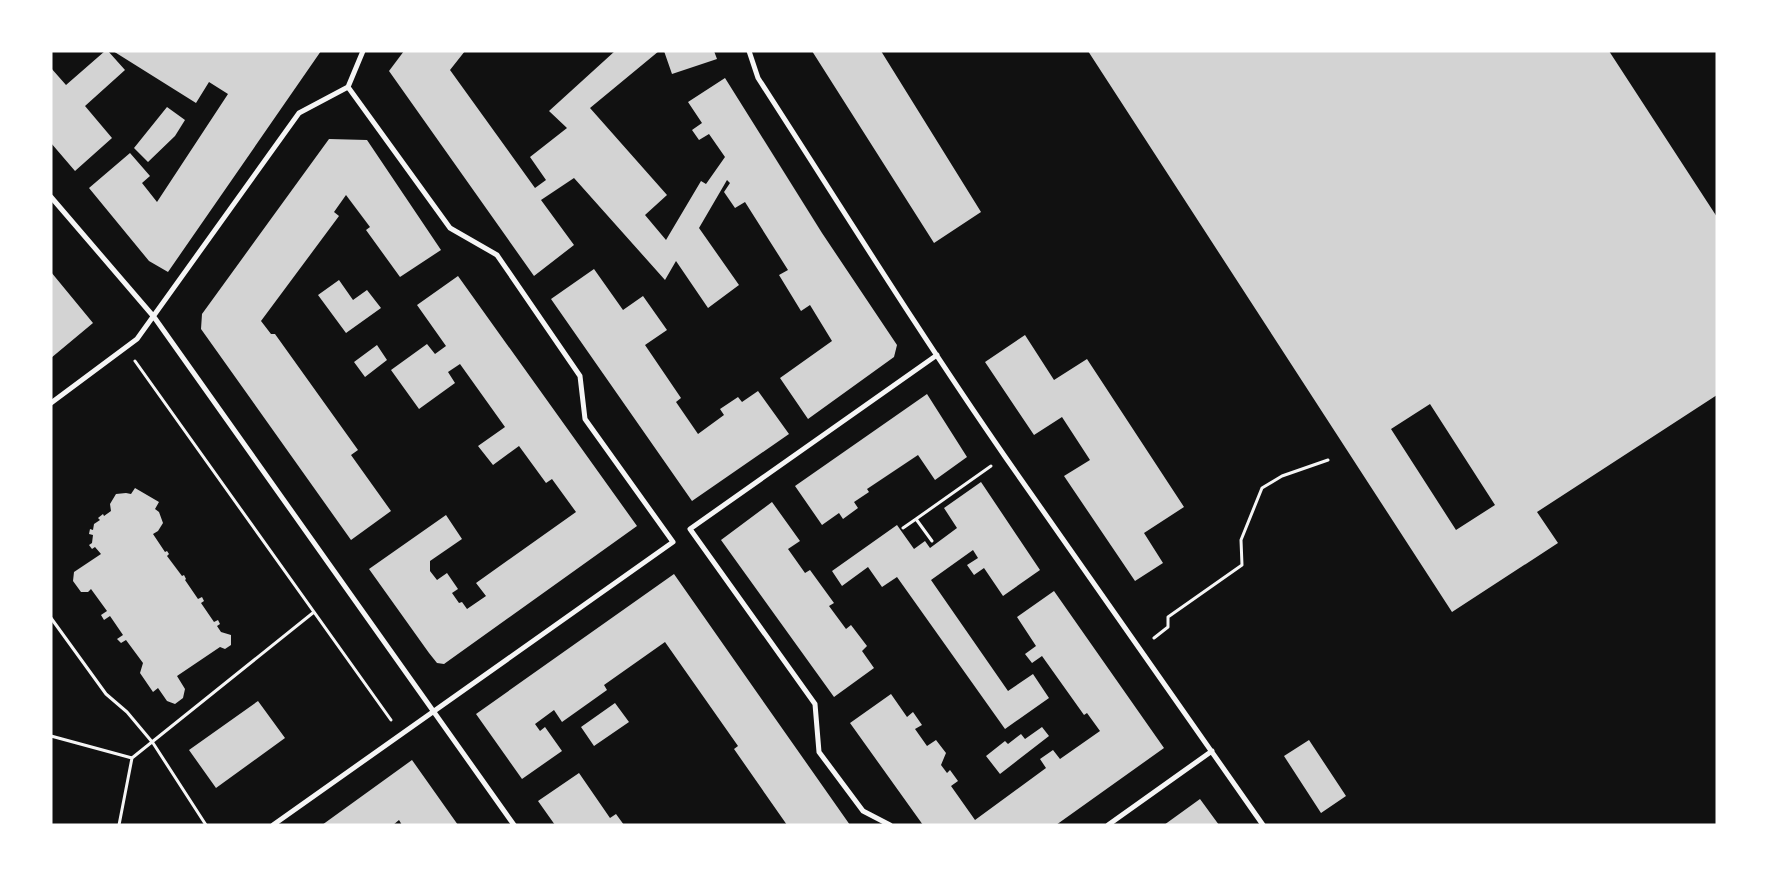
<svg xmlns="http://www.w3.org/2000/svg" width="1768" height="876" font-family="Overpass,sans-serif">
<rect width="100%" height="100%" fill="#111"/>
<!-- building -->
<path fill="#d3d3d3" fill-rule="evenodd" d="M105 51H108L125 70 85 106 112 138 75 171 51 143V68L66 85Z
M113 51H321L168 272 149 261 89 188 130 153 150 176 142 183 157 202 228 94 209 82 196 103Z
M404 51H465L450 70 535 188 546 180 530 157 567 128 549 111 615 51H659L590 108 667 195 645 215 666 240 701 181 706 184 725 157 709 134 699 140 692 130 702 123 688 102 725 78 822 233 897 345 894 357 808 419 780 378 832 341 810 305 801 311 779 275 788 270 745 202 735 208 724 192 730 183 727 180 699 228 739 285 708 308 676 261 665 280 574 178 541 200 574 245 534 276 389 71Z
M664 51H714L717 59 672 74Z
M812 51H881L981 212 934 243Z
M1088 51H1609L1717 217V395L1537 512 1558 543 1452 612ZM1430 404 1495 505 1456 530 1391 429Z
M167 107 185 120 175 136 148 162 134 148Z
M329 139 367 140 441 250 400 277 366 230 370 227 346 195 334 212 339 216 261 321 271 334H275L358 450 351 455 391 511 351 540 201 329 202 314Z
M594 269 623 310 643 296 667 330 645 345 681 398 676 402 698 434 724 415 720 409 738 397 742 402 758 391 789 434 692 501 551 299Z
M51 272 93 323 51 358Z
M458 276 637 526 444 664 437 663 429 653 369 569 446 515 462 539 430 561V571L437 580 447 573 458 589 452 593 459 603 462 602 467 609 486 596 476 583 576 512 552 479 546 483 519 446 493 465 478 446 505 427 460 364 448 372 455 383 419 409 391 370 427 344 435 354 446 346 417 305Z
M339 280 353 300 367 290 381 308 346 333 318 295Z
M1025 335 1054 380 1087 359 1184 507 1144 533 1163 563 1135 581 1064 476 1090 460 1062 417 1034 435 985 362Z
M377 345 387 360 365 377 354 362Z
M927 394 967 457 935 480 918 455 867 489 869 492 854 502 858 508 843 519 839 513 822 525 795 486Z
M981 482 1040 570 1003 596 984 568 974 575 967 565 978 558 973 550 931 580 1008 691 1033 674 1049 698 1005 729 897 577 882 587 868 567 842 586 832 571 897 525 914 549 925 541 930 548 957 528 944 508Z
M135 488 159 502 155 509 159 512 163 523 158 531 153 534 165 552 167 551 169 554 167 556 182 576 184 575 186 579 185 580 198 599 202 597 204 601 201 603 214 622 218 620 220 624 217 626 221 632 231 635V645L225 649 220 647 177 676 185 689 183 698 175 704 167 701 158 688 153 692 140 673 143 663 126 640 121 643 117 639 123 635 110 616 104 620 101 615 107 611 91 589 88 592H81L73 581 74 572 101 554 95 547 92 549 89 545 92 543 93 535 89 534 90 529 93 530 94 524 100 520 98 518 103 514 104 516 111 511 110 504 116 494 126 493 131 494Z
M772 502 800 541 788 549 805 573 810 570 834 603 829 606 846 629 851 625 867 646 862 651 874 668 834 697 721 540Z
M674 574 758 694 850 825H787L734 749 738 746 665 642 604 685 607 690 562 722 554 710 535 724 540 731 545 727 562 751 522 779 476 714Z
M1054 591 1164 748 1056 825H923L850 723 891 694 907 717 913 712 922 725 915 729 927 746 936 740 946 753 941 765 947 773 950 770 958 781 951 786 975 820 1046 768 1040 759 1053 750 1060 759 1100 731 1087 713 1084 715 1042 656 1032 663 1025 654 1036 646 1017 617Z
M258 701 285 738 216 788 189 750Z
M615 703 629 722 594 746 581 727Z
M1042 727 1049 736 1000 774 986 756 1005 741 1008 744 1021 734 1025 739Z
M1309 740 1346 796 1321 813 1284 756Z
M412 760 458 825H402L399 820 393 825H322Z
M579 773 610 818 616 814 624 825H555L538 801Z
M1200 799 1219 825H1164Z"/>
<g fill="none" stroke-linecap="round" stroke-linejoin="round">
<!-- path -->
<path stroke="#f5f5f5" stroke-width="3" d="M135 361 391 720
M903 528 916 519
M932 541 916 519 991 466
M51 618 106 694 127 712 153 743 206 825
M1154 638 1168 627V617L1242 565 1241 540 1262 488 1282 476 1328 460
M51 736 132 758
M119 825 132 758 314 612"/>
<!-- minor -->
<path stroke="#f5f5f5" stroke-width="5" d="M749 51 758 78C840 205 920 334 1006 458 1091 581 1178 702 1263 825
M51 197 154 317 514 825
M51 403 137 339 299 113 348 87 363 51
M273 825 673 542 585 419 580 376 497 255 450 228 348 87
M890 825 863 811 819 752 815 704 690 529 937 355
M1108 825 1212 751"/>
</g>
<!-- border -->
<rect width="1768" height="876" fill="none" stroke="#ffffff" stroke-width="105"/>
</svg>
